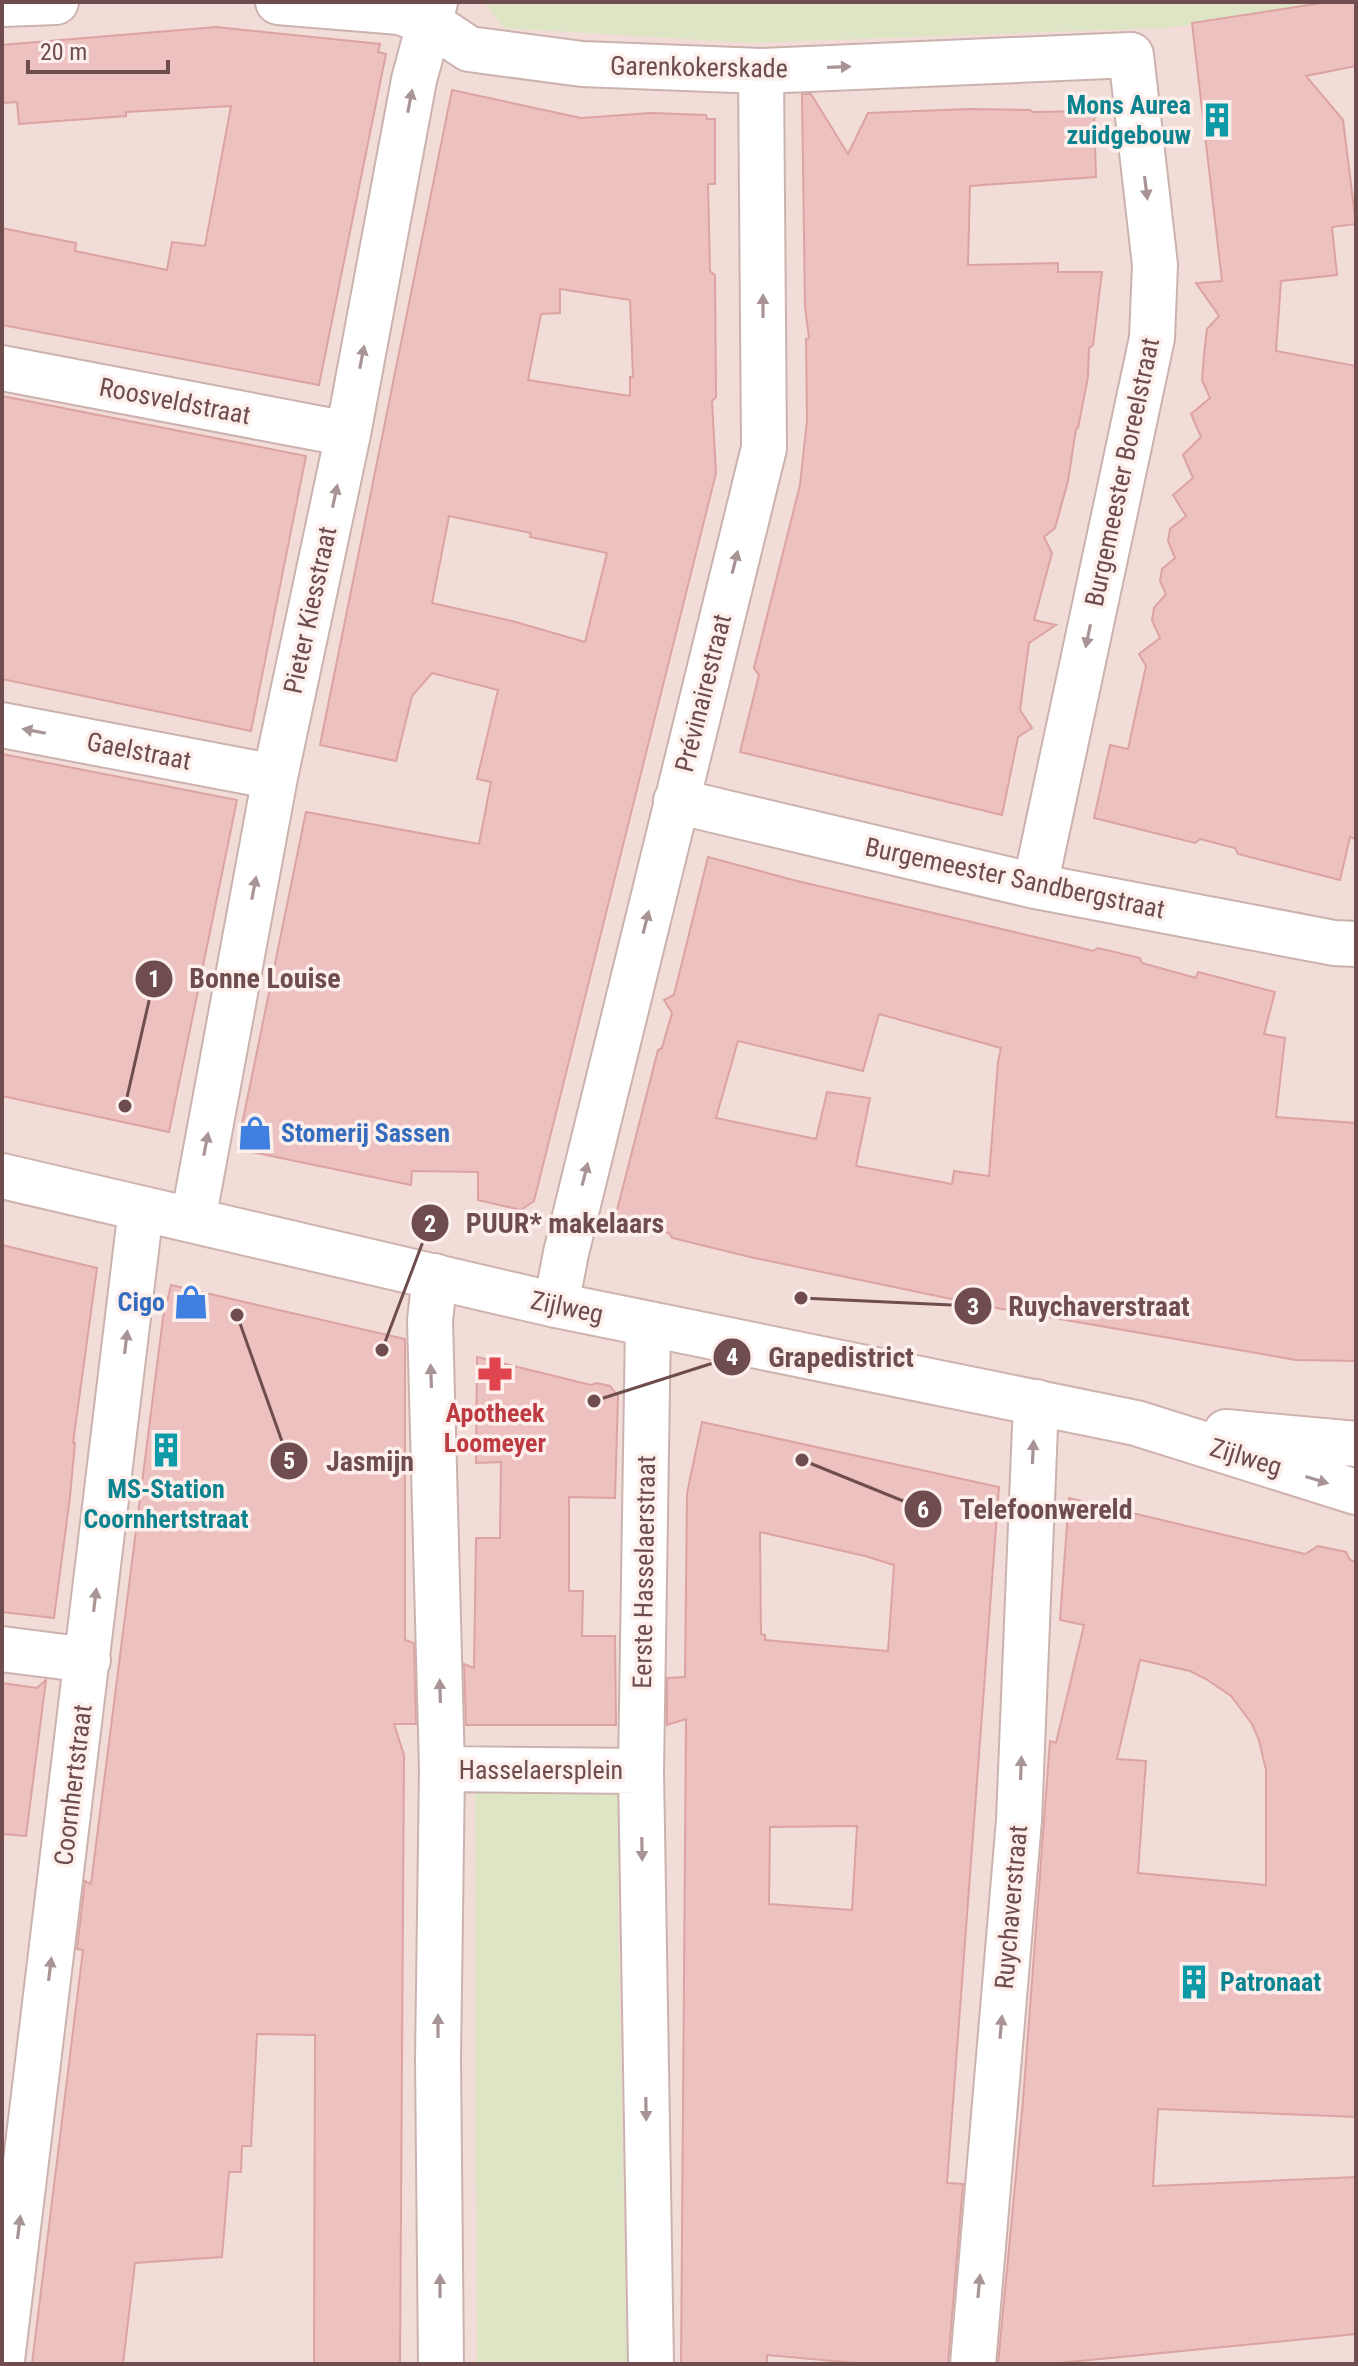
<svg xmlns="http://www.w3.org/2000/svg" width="1358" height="2366" font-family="'Roboto Condensed',sans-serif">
<rect width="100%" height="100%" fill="#f9eae5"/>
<!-- residential -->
<path fill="#f2dcd7" d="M2 2H1356V2364H2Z"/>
<!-- green -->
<path fill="#dee5c5" d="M483 2H1356V8L1161 28 751 43 505 28Z
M475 1784H619L618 1908 627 2364H477Z"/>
<!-- building -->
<path fill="#ecc1c0" stroke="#dca3a2" stroke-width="2" fill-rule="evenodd" d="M1328 2H1356V66L1306 76 1343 120 1356 224 1332 227 1337 275 1281 281 1276 351 1356 366V839L1350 837 1340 880 1238 854 1235 848 1200 839 1195 843 1094 818 1110 745 1128 749 1146 666 1139 654 1160 638 1152 620 1154 608 1166 594 1160 581 1162 569 1175 558 1168 541 1170 529 1186 516 1173 495 1193 478 1183 455 1201 437 1191 414 1210 398 1202 380 1204 354 1207 329 1219 316 1196 283 1222 281 1192 23Z
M216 27 380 44 378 52 386 54 319 385 2 325V228L76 243 75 251 167 270 172 242 205 246 231 106 126 112V116L19 124 17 102 2 103V45Z
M452 90 581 118 651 113 706 115 707 119H715V184H708L710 271 715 275 716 397 712 401 716 473 534 1201 521 1210 478 1200V1172L412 1171 411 1185 237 1149 306 812 479 844 491 782 477 779 498 690 432 673 412 696 396 761 320 745ZM560 289 630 300 633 377H630V396L528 380 541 314 560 313ZM449 516 531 533 530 537 607 553 585 642 512 621 432 603Z
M802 94H811L848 154 868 113 969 109 1030 110 1032 112 1094 111 1096 177 970 186 968 265 1058 263V272H1102L1093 345 1089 348 1088 377 1078 428 1076 429 1068 481 1055 528 1044 537 1052 553 1034 620 1056 625 1029 643 1020 710 1032 728 1018 737 1002 815 740 752 759 675 754 668 800 485 807 420 806 339 809 338 805 307Z
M2 396 306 456 251 731 2 679Z
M2 754 237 800 169 1132 2 1096Z
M708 857 793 880 1078 947 1093 951 1098 948 1140 958 1142 963 1196 978 1198 972 1275 992 1264 1034 1285 1038 1276 1117 1356 1123V1361L1296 1360 985 1306 750 1257 672 1238 669 1233 614 1222 658 1050 662 1048 672 1013 664 1000 674 995ZM879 1014 1001 1048 998 1062 989 1176 954 1171 952 1184 856 1166 870 1098 827 1092 816 1139 716 1118 738 1041 863 1071Z
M2 1245 97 1268 73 1443H75L70 1497 54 1618 2 1612Z
M171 1285 405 1339V1640L414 1643 416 1724H394L404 1755 400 2364H314L315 2035 257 2034 251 2146H242L241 2172H229L222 2257 135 2263 123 2364H32L83 1950 77 1949 85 1881 91 1884 163 1318Z
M477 1357 591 1385 597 1383 610 1386 618 1396 615 1498 569 1497V1591H583L582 1636H615L616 1725H466L464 1664 474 1668 476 1538H500L501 1462 476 1463Z
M702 1422 999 1487 947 2183 963 2184 948 2364H867L767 2355V2364H681L686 1719 667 1725V1678L685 1677 687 1493ZM760 1532 865 1556 894 1565 888 1651 765 1640V1635L761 1634ZM857 1826 852 1910 769 1904 770 1827Z
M1069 1498 1305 1554 1318 1546 1346 1552 1350 1560 1356 1562V2117L1158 2109 1153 2186 1356 2177V2334L1049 2364H998L1023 2101 1050 1741 1056 1743 1084 1625 1060 1620ZM1140 1660 1190 1671 1206 1679 1231 1696 1252 1724 1259 1740 1266 1770V1885L1138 1873 1146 1761 1117 1759Z
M46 1680 26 1836 2 1834V1683L37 1688Z"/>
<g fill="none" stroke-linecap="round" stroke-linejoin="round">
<!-- street casing -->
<g stroke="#ccb2af" stroke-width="48">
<path id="street" d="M278 2 400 12 430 23 469 49 582 64 761 71 1131 55 1155 265 1152 338 1035 886
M2 4 56 2
M2 368 348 434
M2 725 275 777
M676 801 1035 886 1334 943 1356 944
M193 1220 275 777 348 434 414 80 435 2
M435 1276 430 1320 442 1769 438 2059 441 2364
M556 1305 566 1253 764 448 761 71
M648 1324 641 1771 651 2364
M2 1649 88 1660
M442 1769 641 1771
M2 2360 141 1209
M973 2364 1019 1820 1036 1402"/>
</g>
<!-- secondary casing -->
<g stroke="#d0b2af" stroke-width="48">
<path id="secondary" d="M2 1176 556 1305 1136 1423 1356 1492
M1226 1432 1356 1444"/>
</g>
<!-- street -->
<use href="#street" stroke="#fff" stroke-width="44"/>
<!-- secondary -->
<use href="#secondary" stroke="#fff" stroke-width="44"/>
</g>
<!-- one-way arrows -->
<defs><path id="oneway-solid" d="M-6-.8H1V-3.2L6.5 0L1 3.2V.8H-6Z" transform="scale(2)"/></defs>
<g fill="#a99495">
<use href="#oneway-solid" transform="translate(839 67) rotate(-2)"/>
<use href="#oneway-solid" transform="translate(410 101) rotate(-79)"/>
<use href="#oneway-solid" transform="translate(1146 188) rotate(83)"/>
<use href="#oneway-solid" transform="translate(763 306) rotate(-90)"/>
<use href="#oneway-solid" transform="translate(362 357) rotate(-79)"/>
<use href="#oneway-solid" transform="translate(335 496) rotate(-78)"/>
<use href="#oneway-solid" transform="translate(735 562) rotate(-76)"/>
<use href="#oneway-solid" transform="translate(1088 636) rotate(102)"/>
<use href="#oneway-solid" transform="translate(34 731) rotate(-169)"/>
<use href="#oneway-solid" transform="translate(254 888) rotate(-79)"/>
<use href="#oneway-solid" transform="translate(646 922) rotate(-76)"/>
<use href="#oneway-solid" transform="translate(206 1144) rotate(-79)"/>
<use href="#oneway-solid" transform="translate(585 1174) rotate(-76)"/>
<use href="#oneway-solid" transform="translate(126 1342) rotate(-83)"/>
<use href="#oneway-solid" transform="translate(431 1376) rotate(-92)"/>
<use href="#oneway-solid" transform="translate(1033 1452) rotate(-87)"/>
<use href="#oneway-solid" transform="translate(1317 1480) rotate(17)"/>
<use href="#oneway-solid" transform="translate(95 1600) rotate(-83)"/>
<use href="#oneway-solid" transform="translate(440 1691) rotate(-92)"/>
<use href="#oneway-solid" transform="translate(1021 1768) rotate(-88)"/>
<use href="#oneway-solid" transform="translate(642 1849) rotate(89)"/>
<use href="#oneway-solid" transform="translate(50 1969) rotate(-83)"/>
<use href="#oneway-solid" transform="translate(438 2026) rotate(-90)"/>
<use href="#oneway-solid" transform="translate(1001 2027) rotate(-85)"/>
<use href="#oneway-solid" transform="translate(646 2109) rotate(89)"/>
<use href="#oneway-solid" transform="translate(19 2227) rotate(-83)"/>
<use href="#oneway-solid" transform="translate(440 2286) rotate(-90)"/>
<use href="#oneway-solid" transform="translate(979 2286) rotate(-85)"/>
</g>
<!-- icons -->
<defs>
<g id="building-bare" transform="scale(2.76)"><path d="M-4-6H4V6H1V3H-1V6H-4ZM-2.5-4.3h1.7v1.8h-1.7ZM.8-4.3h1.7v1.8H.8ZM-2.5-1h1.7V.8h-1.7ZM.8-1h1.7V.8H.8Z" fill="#0f9aa8" stroke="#fdefeb" stroke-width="2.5" paint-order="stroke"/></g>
<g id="shop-bare" transform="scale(2.76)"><path d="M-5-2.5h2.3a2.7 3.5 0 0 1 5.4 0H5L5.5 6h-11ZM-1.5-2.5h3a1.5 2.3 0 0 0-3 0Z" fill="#3f7fe0" stroke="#fdefeb" stroke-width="2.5" paint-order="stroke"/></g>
<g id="pharmacy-bare" transform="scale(2.76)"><path d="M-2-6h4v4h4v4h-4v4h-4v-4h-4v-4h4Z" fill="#e0444e" stroke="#fdefeb" stroke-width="2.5" paint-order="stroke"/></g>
</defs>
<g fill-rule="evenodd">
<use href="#building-bare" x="1217" y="120"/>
<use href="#shop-bare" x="255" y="1133"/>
<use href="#shop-bare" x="191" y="1302"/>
<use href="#pharmacy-bare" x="495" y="1374"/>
<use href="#building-bare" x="166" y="1450"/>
<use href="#building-bare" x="1194" y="1982"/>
</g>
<g text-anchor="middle" stroke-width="7" stroke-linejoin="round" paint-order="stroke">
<!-- street labels -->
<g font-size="26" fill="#6f4d4e" stroke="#fdefeb">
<text transform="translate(699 67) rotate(1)" y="9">Garenkokerskade</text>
<text transform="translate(175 401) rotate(11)" y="9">Roosveldstraat</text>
<text transform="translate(1122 472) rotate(-78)" y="9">Burgemeester Boreelstraat</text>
<text transform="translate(310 610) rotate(-78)" y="9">Pieter Kiesstraat</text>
<text transform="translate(703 693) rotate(-76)" y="9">Prévinairestraat</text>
<text transform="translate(139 751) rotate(11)" y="9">Gaelstraat</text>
<text transform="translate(1015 878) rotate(12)" y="9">Burgemeester Sandbergstraat</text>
<text transform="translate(567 1307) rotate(12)" y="9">Zijlweg</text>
<text transform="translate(1246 1457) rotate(17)" y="9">Zijlweg</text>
<text transform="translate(644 1572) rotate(-89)" y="9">Eerste Hasselaerstraat</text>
<text x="541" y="1779">Hasselaersplein</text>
<text transform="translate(73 1785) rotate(-83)" y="9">Coornhertstraat</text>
<text transform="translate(1011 1907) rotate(-85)" y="9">Ruychaverstraat</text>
</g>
<!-- culture labels -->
<g font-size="26" font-weight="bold" fill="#0d838f" stroke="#fdefeb" text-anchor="end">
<text x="1191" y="114">Mons Aurea<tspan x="1191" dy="30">zuidgebouw</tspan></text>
<text x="166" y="1498" text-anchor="middle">MS-Station<tspan x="166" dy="30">Coornhertstraat</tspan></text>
<text x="1220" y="1991" text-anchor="start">Patronaat</text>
</g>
<!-- shop labels -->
<g font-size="26" font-weight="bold" fill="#366cbe" stroke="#fdefeb" text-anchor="start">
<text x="281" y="1142">Stomerij Sassen</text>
<text x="165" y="1311" text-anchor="end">Cigo</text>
</g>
<!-- health labels -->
<g font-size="26" font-weight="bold" fill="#be3a42" stroke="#fdefeb">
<text x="495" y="1422">Apotheek<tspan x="495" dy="30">Loomeyer</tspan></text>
</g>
</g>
<!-- callouts -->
<path fill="none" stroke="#6f4d4e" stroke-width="3" d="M125 1106L154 979M382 1350L430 1223M801 1298L973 1306M594 1401L732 1357M237 1315L289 1461M802 1460L923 1509"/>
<g fill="#6f4d4e" stroke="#fdefeb" stroke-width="3">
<circle cx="125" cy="1106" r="8"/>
<circle cx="382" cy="1350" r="8"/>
<circle cx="801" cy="1298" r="8"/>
<circle cx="594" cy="1401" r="8"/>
<circle cx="237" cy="1315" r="8"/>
<circle cx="802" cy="1460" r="8"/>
<circle cx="154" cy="979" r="20"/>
<circle cx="430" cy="1223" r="20"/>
<circle cx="973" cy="1306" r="20"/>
<circle cx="732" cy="1357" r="20"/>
<circle cx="289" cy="1461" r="20"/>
<circle cx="923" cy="1509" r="20"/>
</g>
<g font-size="24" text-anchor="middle" font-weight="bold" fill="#fff">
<text x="154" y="987">1</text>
<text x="430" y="1232">2</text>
<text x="973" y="1315">3</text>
<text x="732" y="1365">4</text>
<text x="289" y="1469">5</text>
<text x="923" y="1518">6</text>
</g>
<g font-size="28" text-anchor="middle" font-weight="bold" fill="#6f4d4e" stroke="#fdefeb" stroke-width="7" stroke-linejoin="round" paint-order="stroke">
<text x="265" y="988">Bonne Louise</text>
<text x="565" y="1233">PUUR* makelaars</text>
<text x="1099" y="1316">Ruychaverstraat</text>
<text x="841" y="1367">Grapedistrict</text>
<text x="370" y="1471">Jasmijn</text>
<text x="1046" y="1519">Telefoonwereld</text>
</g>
<!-- border -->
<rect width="1358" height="2366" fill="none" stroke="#6f4d4e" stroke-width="8"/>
<!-- scale -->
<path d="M28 60v12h140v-12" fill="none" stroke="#6f4d4e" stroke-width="4"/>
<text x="40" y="60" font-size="24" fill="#6f4d4e" stroke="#fdefeb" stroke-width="6" paint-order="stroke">20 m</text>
</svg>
